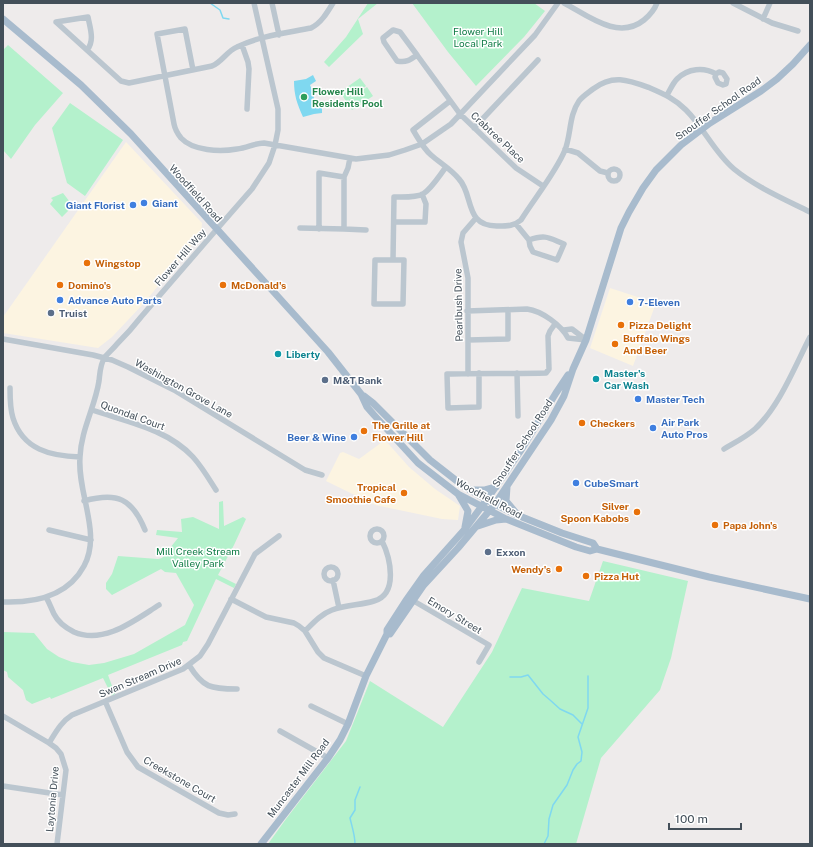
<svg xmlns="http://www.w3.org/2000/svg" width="813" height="847" font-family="'Public Sans',sans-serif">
<rect width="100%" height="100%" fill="#eeebeb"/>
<!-- commercial -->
<path fill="#fcf4e1" d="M126 142 202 223 201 234 144 303 112 337 98 348 3 333V317Z
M610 288 656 303 633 366 590 348Z
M385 440 409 467 435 489 460 506 458 520 442 519 375 505 326 481 340 453 343 452 359 459Z"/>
<!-- green -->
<path fill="#b4f1cc" d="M368 3H378L358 19 363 34 329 67 324 62 346 37Z
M412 3H534L545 11 524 37 476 86 448 52Z
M8 45 63 93 35 125 11 159 3 150V50Z
M360 78 366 86 346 101 340 92Z
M367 87 373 96 352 110 346 101Z
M70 103 123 140 85 196 67 183 52 128Z
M63 193 73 206 62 217 50 204 53 200 51 198Z
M223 501 224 526 243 517 246 519 234 545 218 575 236 584 234 588 216 579 187 641 183 642 182 645 108 675 115 694 112 696 103 678 51 699 50 697 32 704 26 700 23 690 8 677 7 672 3 670V632L34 633 47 649 59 657 72 662 89 665 104 663 134 654 185 625 194 605 176 573 165 572 161 569 112 595 106 589V583L112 574 118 556 158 559 162 558 178 538 156 535 157 530 182 532 181 519 193 517 219 529V502Z
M603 561 688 581 671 658 660 690 601 758 576 844H268L286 819 346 741 370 681 443 727 492 652 522 588 589 601Z"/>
<!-- water -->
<path fill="#7fd8f0" d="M313 75 316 81 310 85 313 92 315 106 322 107V113L314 114 303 117C297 104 294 95 294 81L306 79Z"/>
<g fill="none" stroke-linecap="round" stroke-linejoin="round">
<!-- stream -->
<path stroke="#7fd8f0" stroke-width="1.5" d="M210 3 220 10 223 18 229 19
M510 677H521L528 675 543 694 550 700 560 709 573 715 582 724
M355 844C355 835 352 827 350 818L355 810V800L360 787
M544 844 548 836 549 819 553 805 567 785 573 770 577 764 581 761 582 752 578 737 588 708V676"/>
<!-- minor -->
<path stroke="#bbc6cf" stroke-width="5.5" d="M272 3 279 35
M564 3C587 15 618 41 644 20 650 15 654 11 657 3
M733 3 772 23 798 31
M763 19 770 3
M393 30 400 32 417 55C410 60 406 63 397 61L384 42 383 38Z
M242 45 248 62 249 69 247 109
M87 50C95 41 90 28 88 17L56 22 121 81 129 83 212 66C222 62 227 51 237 47 259 36 286 33 311 28 321 23 327 13 333 3
M417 55 460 114 516 168 543 186
M193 70 185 29 157 34 174 124C175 129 177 133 181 138 193 151 220 152 237 149 247 148 255 143 264 143L356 159 389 155 405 150 422 144 451 124 535 35 558 3
M667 95C670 90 673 83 677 79 688 68 704 67 716 74L719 72 723 73 727 79 726 84 723 85 718 83 715 77 716 74
M450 101 413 130C418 138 423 148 431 155 440 163 451 169 459 179 474 195 464 227 498 226 508 226 514 226 521 220 534 199 556 172 565 150 571 135 569 115 579 101 583 96 588 93 593 89 613 74 628 80 650 88 664 94 675 99 686 110 704 128 714 152 734 169 756 187 784 199 810 212
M474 128 538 60
M565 149 578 153 600 171 608 173
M608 175a6 6 0 1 1 12 0a6 6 0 1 1-12 0Z
M394 222H425L426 204 422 194
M516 224 529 240 530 246 533 252 557 260 564 244C549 238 546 234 529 240
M300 228 344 229V177L348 168 350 158
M319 229V173L344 177
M344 229 366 230
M393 260H375L374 304H403L404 260H393L394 197C402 197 415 198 423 194 432 188 439 176 446 167
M467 311 527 309C542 311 561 325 568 338L586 340
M564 330 572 329 585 339
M3 339 93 355 112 360 128 367 174 390 305 470 322 475
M468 340 508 339V310
M479 373V407L448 408 447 374C480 373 513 374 546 373L549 369 548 336 550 331 555 324
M517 373 518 416
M468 374V278L461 242 463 233 476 218
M10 388C10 398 10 409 13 418 23 450 51 456 80 457
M92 410C128 422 167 429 193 457 202 467 209 479 216 490
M724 449C734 443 746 437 755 429 779 407 795 366 810 337
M84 501C117 492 132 498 145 530
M370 536a7 7 0 1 1 14 0a7 7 0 1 1-14 0Z
M49 530 91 540
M324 574a7 7 0 1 1 14 0a7 7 0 1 1-14 0Z
M333 580 339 608
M46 597C49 602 51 608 54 614 58 622 66 628 74 632 104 645 135 620 159 605
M231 599 266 617 294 623 299 626 305 631 318 652 324 658 366 676
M412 600 489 645 479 662
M3 602C34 603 68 596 84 566 102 533 77 493 80 457 81 430 95 407 99 381 100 373 100 364 105 357 108 353 113 349 117 344 126 335 134 326 141 317 178 274 215 231 252 189L269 163 275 145 278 130V109L254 3
M305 631C313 623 321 614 332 610 345 605 361 605 374 601 399 594 390 557 382 541
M189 665C203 688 211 689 237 689
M105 701 127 752 138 767 219 813 228 815 235 814
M311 706 348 724
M3 716 49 743 56 748 61 754 66 770 57 844
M280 731 328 758
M49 743C56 732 61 722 72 715L183 669 200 656 208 644 255 554 279 536
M3 786 63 795"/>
<!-- major -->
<path stroke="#a8bbcd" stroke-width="7" d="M3 19 81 85 131 134 328 352 361 394 367 407 374 415 418 463 458 494 506 519 576 547 590 551 597 549 709 577 810 599
M364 396 373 403 430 460 462 485 487 500 517 515 562 533 593 543 597 549
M507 487 506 501 516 513
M470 490H485L496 487
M458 494 468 511 465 527
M478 526 496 520 506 519
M387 634H390L423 586 458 548 495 504 551 420 564 396 573 369 586 340 621 228 629 212 643 188 656 170 681 145 710 123 761 91 777 79 793 64 810 45
M261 844 328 758 340 740 348 724 366 676 387 634V630L407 599 424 575 465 529 490 495 521 450 556 393 568 375"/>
</g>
<!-- markers -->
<circle fill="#2e9e5b" stroke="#fff" stroke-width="1.5" cx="304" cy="97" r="4"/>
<g fill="#3f7fe0" stroke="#fff" stroke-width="1.5">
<circle cx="144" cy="203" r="4"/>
<circle cx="133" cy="205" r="4"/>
<circle cx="60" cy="300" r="4"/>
<circle cx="630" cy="302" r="4"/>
<circle cx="638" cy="399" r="4"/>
<circle cx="653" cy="428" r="4"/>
<circle cx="354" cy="437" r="4"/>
<circle cx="576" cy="483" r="4"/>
</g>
<g fill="#e8710a" stroke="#fff" stroke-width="1.5">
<circle cx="87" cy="263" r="4"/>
<circle cx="60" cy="285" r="4"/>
<circle cx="223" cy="285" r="4"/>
<circle cx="621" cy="325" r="4"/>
<circle cx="615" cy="344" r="4"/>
<circle cx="582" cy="423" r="4"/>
<circle cx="364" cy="431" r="4"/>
<circle cx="404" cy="493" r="4"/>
<circle cx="637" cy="512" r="4"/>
<circle cx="715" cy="525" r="4"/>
<circle cx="559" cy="569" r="4"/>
<circle cx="586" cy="576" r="4"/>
</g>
<g fill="#5c6f8a" stroke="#fff" stroke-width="1.5">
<circle cx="51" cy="313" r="4"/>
<circle cx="325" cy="380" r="4"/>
<circle cx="488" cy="552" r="4"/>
</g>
<g fill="#0f9aa8" stroke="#fff" stroke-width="1.5">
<circle cx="278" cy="354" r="4"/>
<circle cx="596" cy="379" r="4"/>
</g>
<g text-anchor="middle" stroke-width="3" stroke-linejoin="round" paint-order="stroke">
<!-- park labels -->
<g font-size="10" fill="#117d47" stroke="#fff">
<text x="478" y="35">Flower Hill<tspan x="478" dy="12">Local Park</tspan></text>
<text x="198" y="555">Mill Creek Stream<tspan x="198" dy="12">Valley Park</tspan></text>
</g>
<!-- leisure labels -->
<g font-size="10" font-weight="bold" fill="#27864d" stroke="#fff" text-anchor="start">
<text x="312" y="95">Flower Hill<tspan x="312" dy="12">Residents Pool</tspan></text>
</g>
<!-- street labels -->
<g font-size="10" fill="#434f59" stroke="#fff">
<text transform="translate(718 108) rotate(-35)" y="4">Snouffer School Road</text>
<text transform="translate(498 137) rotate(43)" y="4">Crabtree Place</text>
<text transform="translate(196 193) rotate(48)" y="4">Woodfield Road</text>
<text transform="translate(180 257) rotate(-49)" y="4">Flower Hill Way</text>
<text transform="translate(458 305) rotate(-91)" y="4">Pearlbush Drive</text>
<text transform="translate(184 388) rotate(29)" y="4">Washington Grove Lane</text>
<text transform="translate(133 415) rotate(20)" y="4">Quondal Court</text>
<text transform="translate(522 443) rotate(-57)" y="4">Snouffer School Road</text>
<text transform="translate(489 498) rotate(28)" y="4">Woodfield Road</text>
<text transform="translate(455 615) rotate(31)" y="4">Emory Street</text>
<text transform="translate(140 677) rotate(-23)" y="4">Swan Stream Drive</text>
<text transform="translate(298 778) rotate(-53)" y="4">Muncaster Mill Road</text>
<text transform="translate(180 779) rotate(30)" y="4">Creekstone Court</text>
<text transform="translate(52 799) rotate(-85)" y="4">Laytonia Drive</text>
</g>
<!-- shop labels -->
<g font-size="10" font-weight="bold" fill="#366cbe" stroke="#fff" text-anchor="start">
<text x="152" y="207">Giant</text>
<text x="125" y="209" text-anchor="end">Giant Florist</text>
<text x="68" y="304">Advance Auto Parts</text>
<text x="638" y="306">7-Eleven</text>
<text x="646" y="403">Master Tech</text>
<text x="661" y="426">Air Park<tspan x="661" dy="12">Auto Pros</tspan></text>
<text x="346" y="441" text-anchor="end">Beer &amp; Wine</text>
<text x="584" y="487">CubeSmart</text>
</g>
<!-- food labels -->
<g font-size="10" font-weight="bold" fill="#c56008" stroke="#fff" text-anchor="start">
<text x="95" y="267">Wingstop</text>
<text x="68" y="289">Domino's</text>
<text x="231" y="289">McDonald's</text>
<text x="629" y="329">Pizza Delight</text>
<text x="623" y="342">Buffalo Wings<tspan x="623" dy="12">And Beer</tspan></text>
<text x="590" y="427">Checkers</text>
<text x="372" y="429">The Grille at<tspan x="372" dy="12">Flower Hill</tspan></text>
<text x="396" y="491" text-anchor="end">Tropical<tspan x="396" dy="12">Smoothie Cafe</tspan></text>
<text x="629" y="510" text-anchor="end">Silver<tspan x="629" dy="12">Spoon Kabobs</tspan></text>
<text x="723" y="529">Papa John's</text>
<text x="551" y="573" text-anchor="end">Wendy's</text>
<text x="594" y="580">Pizza Hut</text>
</g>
<!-- service labels -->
<g font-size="10" font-weight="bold" fill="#4e5e75" stroke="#fff" text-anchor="start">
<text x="59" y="317">Truist</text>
<text x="333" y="384">M&amp;T Bank</text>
<text x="496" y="556">Exxon</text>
</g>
<!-- culture labels -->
<g font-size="10" font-weight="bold" fill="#0d838f" stroke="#fff" text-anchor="start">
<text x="286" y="358">Liberty</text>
<text x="604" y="377">Master's<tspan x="604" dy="12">Car Wash</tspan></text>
</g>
</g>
<!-- border -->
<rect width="813" height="847" fill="none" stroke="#434f59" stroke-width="8"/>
<!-- scale -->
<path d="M669 823v6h72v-6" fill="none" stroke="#434f59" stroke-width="2"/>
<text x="675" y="823" font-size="12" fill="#434f59" stroke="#ffffff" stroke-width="3" paint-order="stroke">100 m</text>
</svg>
